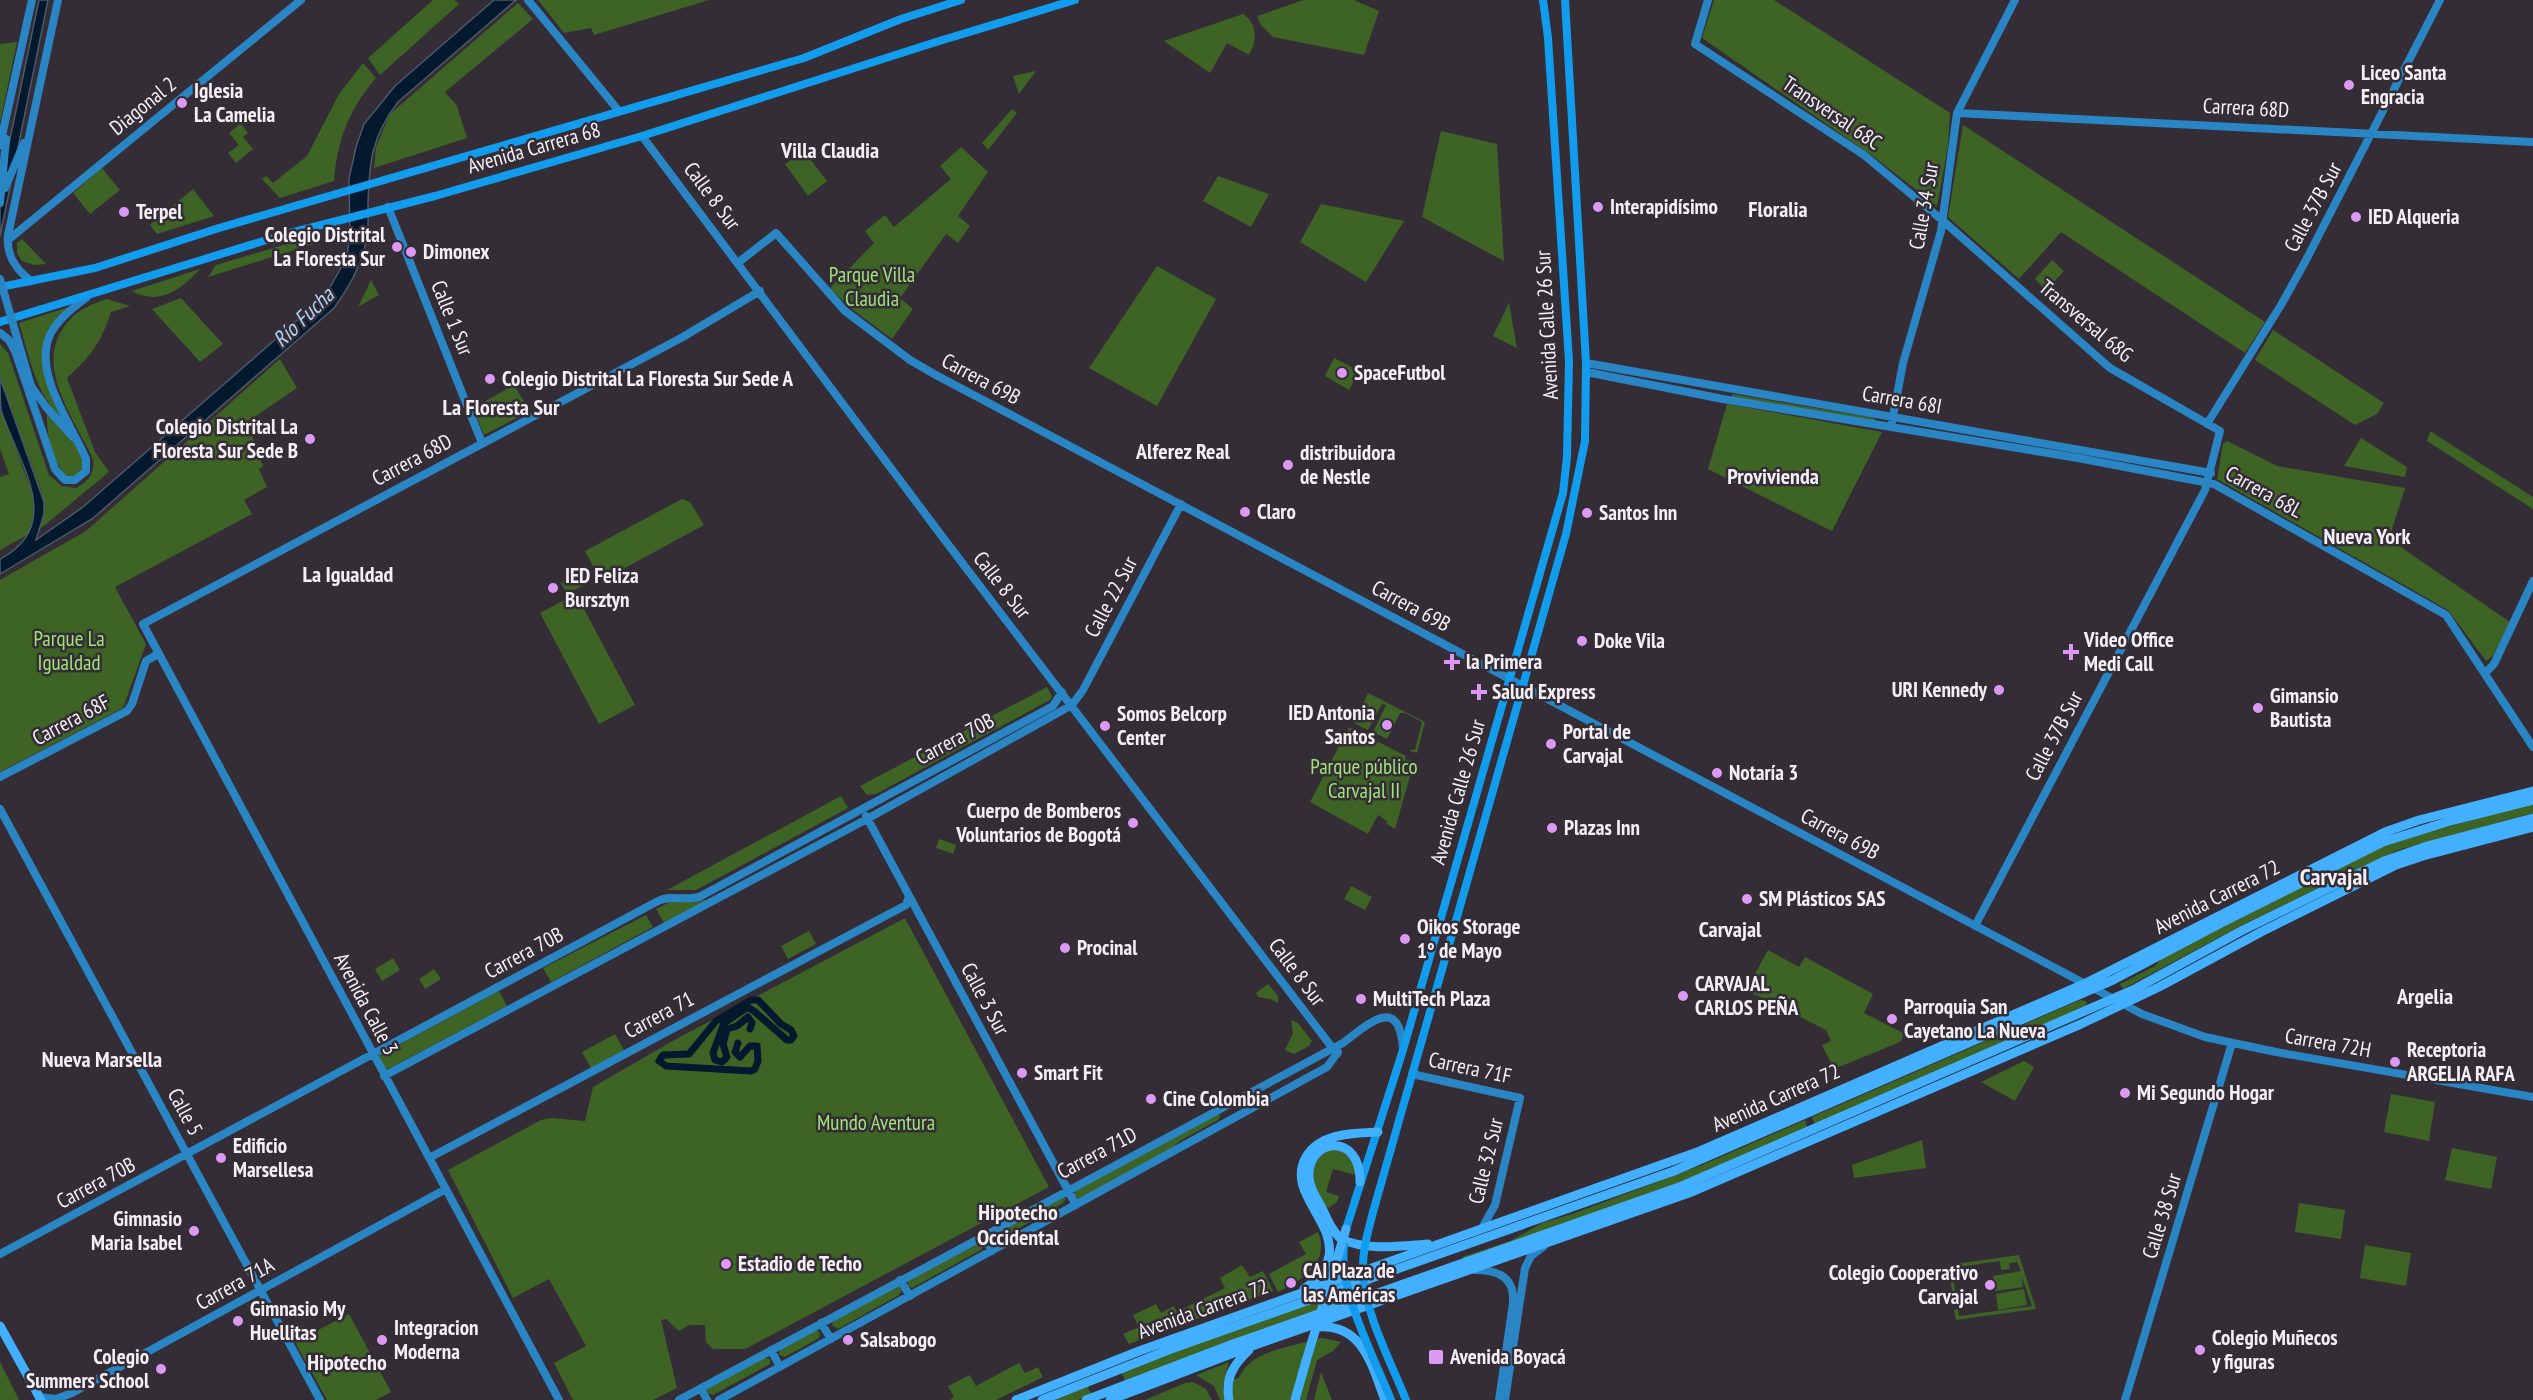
<svg xmlns="http://www.w3.org/2000/svg" width="2533" height="1400" font-family="'PT Sans Narrow',sans-serif">
<rect width="100%" height="100%" fill="#352d36"/>
<!-- green -->
<path fill="#3d6325" d="M433 0H454L459 4 380 75 368 58Z
M538 0H709L594 35 591 28 564 33Z
M1304 0H1354L1379 11 1364 55 1273 37 1261 25 1257 16Z
M1714 0H1774L1950 113 1948 146 1937 206 1874 157 1702 38Z
M518 3 533 19 445 92 457 106 467 138 374 168 376 147 390 114Z
M1243 14C1258 24 1257 41 1249 55L1227 43 1210 73 1164 41Z
M17 42 0 123V44Z
M363 63 376 78C349 109 337 141 334 181L280 198 262 179 266 176 273 183 307 156 339 94Z
M1036 71 1019 94 1013 76Z
M1012 109 1017 113 988 150 982 143Z
M241 123 248 133 243 137 253 149 236 163 228 153 239 145 229 133Z
M1963 125 2265 322 2245 353 2061 232 2019 279 1948 217Z
M1441 131 1497 144 1504 261 1422 217Z
M961 147 988 172 958 216 970 226 958 243 946 234 900 298 913 309 892 339 849 307 830 288 874 243 865 231 885 215 894 227 951 179 940 166Z
M804 151 827 181 808 196 785 164Z
M102 168 120 190 90 214 73 193Z
M1218 176 1269 194 1251 227 1203 201Z
M193 189 214 216 157 234 150 225Z
M1321 204 1404 221 1366 282 1300 242Z
M317 235V243L208 277 216 265Z
M22 239 46 264 34 265 22 261 17 253V243Z
M2052 260 2064 271 2046 290 2035 279Z
M1157 266 1216 299 1157 406 1089 368Z
M200 269C181 290 159 306 132 291Z
M371 280 379 295 358 307Z
M181 298 223 344 200 362 152 309Z
M107 299 130 306 111 312C101 343 91 356 67 378L95 452 109 472 40 529 44 514 42 493 0 378V344L8 353 49 475 62 486 76 488C88 482 95 473 93 459 76 421 36 371 62 330 73 312 88 305 107 299Z
M1509 303 1517 348 1493 336Z
M69 307 44 350 64 423C34 389 32 365 19 323Z
M2273 330 2384 403 2377 414 2355 425 2255 360Z
M1334 358 1359 371 1349 390 1325 376Z
M280 359 297 388 247 422 263 466 259 469 267 487 244 500 252 514 115 587 146 644 123 708 0 772V580L86 531Z
M514 385 530 411 484 435 473 408Z
M1732 394 1875 418V422L1732 398Z
M1727 404 1882 432 1832 531 1708 469Z
M0 407 36 503 32 526 27 535 0 550V477L9 474 0 449Z
M47 413C61 425 91 455 81 474L68 478C52 461 46 437 47 413Z
M2430 431 2533 497V509L2427 441Z
M2361 438 2407 467 2405 477 2344 466Z
M2227 441 2277 466 2405 488 2389 539 2510 622 2493 656 2486 661 2448 610 2217 479 2223 444Z
M682 499 690 502 704 525 601 581 585 551Z
M583 572 589 582 567 594 561 583Z
M576 594 635 705 599 724 540 613Z
M1047 687 1052 696 1050 700 876 794 867 795 860 786Z
M1368 693 1425 722 1417 753 1410 751 1411 749 1415 750 1422 722 1405 713H1400L1387 739 1373 732 1386 705 1382 704 1368 730 1354 723Z
M1349 727 1406 756 1405 759 1414 762 1395 829 1386 823 1387 821 1378 815 1368 834 1310 802Z
M841 796 848 808 696 890H667Z
M2533 803V813L2398 850 2244 924 2123 989 2120 984 2155 966 2162 958 2383 845Z
M939 839 956 845 953 854 936 848Z
M1351 886 1372 897 1365 910 1344 899Z
M676 899 707 900 664 923 656 909Z
M646 915 653 927 551 982 543 968Z
M905 918 1049 1187 745 1349H713L706 1342 705 1325H689L679 1331 666 1319 661 1320 677 1388 653 1400H573L554 1363 586 1346 549 1279 513 1298 448 1170 541 1120 551 1118 585 1121 593 1087 676 1039Z
M809 931 816 944 788 959 781 946Z
M1768 950 1799 967 1805 957 1873 994 1864 1013 1905 1034 1900 1042 1834 1069 1822 1045 1831 1041 1826 1030 1746 990Z
M393 958 400 970 382 981 375 969Z
M434 969 441 979 425 989 419 979Z
M1268 984 1278 996V1003L1270 999 1258 997 1256 993Z
M499 991 507 1006 386 1070 378 1056Z
M2080 1000 2086 1001 2087 1006 2033 1032 1815 1126 1812 1117Z
M1291 1020 1298 1023 1312 1041 1309 1046 1294 1054 1285 1050 1293 1033Z
M615 1034 624 1050 591 1068 582 1052Z
M2024 1061 2034 1067 2015 1101 1981 1082Z
M2391 1094 2435 1102 2429 1141 2384 1132Z
M1218 1113 1220 1116 1218 1120 1180 1141 1168 1151 1080 1199 1075 1197 1074 1191Z
M1805 1120 1808 1129 1701 1176 1463 1259 1462 1257 1510 1241 1542 1223 1575 1213 1702 1165Z
M1922 1140 1926 1168 1854 1178 1852 1165Z
M1338 1148 1355 1163 1356 1175 1333 1169 1326 1192 1339 1196 1337 1202 1328 1208C1307 1188 1304 1155 1338 1148Z
M2452 1148 2497 1157 2491 1189 2445 1180Z
M1064 1196 1066 1199 1063 1203 995 1242 989 1238V1236Z
M2299 1203 2345 1210 2341 1239 2295 1232Z
M1318 1232C1331 1262 1301 1281 1278 1292L1269 1274 1306 1254 1299 1242Z
M981 1242 983 1246 981 1250 912 1288 908 1286V1280Z
M2365 1245 2411 1253 2406 1286 2360 1278Z
M2019 1255 2036 1309 1956 1320 1954 1310 1958 1309 1959 1316 2032 1306 2022 1277 2023 1287 1995 1291 1993 1276 2021 1271 2017 1262 2009 1263 2010 1269 2001 1270 2000 1261 1952 1268 1957 1304H1954L1948 1265Z
M1242 1265 1250 1277 1263 1271 1273 1291 1129 1344 1123 1334 1139 1327 1133 1315 1156 1304 1161 1313 1174 1306 1177 1312 1225 1288 1220 1278Z
M1370 1281 1374 1291 1125 1381 1121 1371Z
M898 1286 902 1290 899 1295 838 1329 832 1325 833 1321Z
M2024 1289 2027 1305 1998 1310 1996 1294Z
M349 1314 391 1392 376 1400H327L295 1342Z
M817 1330 820 1333 819 1338 785 1357 779 1355 780 1349Z
M1323 1338 1341 1342 1333 1351 1317 1360 1306 1400H1297L1316 1339Z
M1309 1341 1291 1400H1232L1230 1380 1239 1378C1249 1352 1285 1348 1309 1341Z
M763 1358 770 1359V1364L713 1395 708 1393 707 1388Z
M0 1362 19 1400H0Z
M1229 1362 1223 1385 1225 1400H1220L1214 1386 1196 1375Z
M1019 1363 1025 1373 1038 1367 1043 1377 996 1400H950L954 1397 948 1386 970 1375 976 1386Z
M1321 1372 1332 1400H1314Z
M1193 1382 1206 1389 1212 1400H1145L1185 1383Z
M1087 1384 1091 1394 1078 1400H1052Z"/>
<!-- water -->
<path fill="#02192e" stroke="#4b596a" stroke-width="1.5" d="M39 0H48L0 236V187Z
M494 0H516L398 102C371 137 369 163 368 206 368 218 369 230 366 242 360 268 349 287 334 308L92 519 0 574V559C67 524 17 461 1 410 0 400 0 388 0 378L44 502V514L36 540 83 507 325 296 347 257 350 233 349 179 356 147 364 124 395 86Z"/>
<g fill="none" stroke-linecap="round" stroke-linejoin="round">
<!-- canal -->
<path stroke="#02192e" stroke-width="7" d="M738 1043 735 1052 740 1057 750 1046H757L758 1061 755 1069 751 1071 666 1066 659 1061 663 1055 689 1054 716 1021 751 1000H758L781 1024 791 1030 794 1036 791 1040H787L754 1011 749 1008 745 1009 724 1023 713 1053 715 1060 722 1062 727 1057 723 1044 727 1029 737 1026 748 1017 752 1023 750 1029"/>
<!-- secondary -->
<path stroke="#2a85c5" stroke-width="8" d="M528 0 618 110
M1708 0 1695 44 1864 155 1942 220 2110 368 2220 431 2205 490 1975 926
M1957 113 2533 142
M642 136 947 543 1337 1054
M0 145 32 0
M5 188 24 143
M0 203 6 139
M388 207 482 443
M8 240 301 0
M739 262 776 233 845 311 910 360 934 374 2142 1014 2205 1037 2276 1052 2533 1097
M31 281C15 269 6 255 8 235L58 0
M0 333 9 340 15 351 55 469 65 480H75L86 471V459C72 425 31 371 51 333 59 318 74 307 87 297
M1586 363 2211 473
M1586 372 1723 399 2078 458 2214 484 2446 615 2533 747
M31 386 46 407 73 437
M1892 422 1903 363 1941 231 1957 113 2015 0
M2207 424 2281 305 2305 262 2440 0
M2485 673 2494 664 2533 581
M0 777 127 711 132 704 146 661 158 654
M0 809 320 1400
M866 816 1076 1205
M1412 1074 1520 1098 1495 1205 1482 1228
M384 1076 867 819 1072 705 1083 690 1181 504
M429 1158 906 905 909 896
M983 1235 992 1251
M0 1254 658 901C673 894 686 902 701 896L1053 706 1062 692
M1475 1270C1498 1270 1515 1277 1513 1303L1499 1400
M900 1280 910 1296
M821 1323 831 1339
M771 1350 780 1367
M701 1388 707 1400
M39 1397 56 1399 72 1393 446 1189
M559 1400 143 624 681 338 760 291
M679 1400 1343 1043C1368 1024 1399 994 1403 1048
M719 1400 1327 1067 1338 1052
M1505 1400 1525 1268 1531 1256 1544 1246
M2125 1400 2232 1043"/>
<!-- primary -->
<path stroke="#129cee" stroke-width="8" d="M0 287 95 268 219 228 804 58 901 19 961 0
M0 322 286 234 435 196 642 136 936 42 1075 0
M1373 1212 1566 534 1585 441 1586 363 1565 0
M1346 1229 1403 1050 1563 493 1567 457 1569 361 1548 38 1543 0"/>
<!-- highway -->
<path stroke="#42b0fe" stroke-width="9" d="M1360 1182C1361 1131 1306 1138 1309 1178 1310 1189 1317 1199 1322 1208 1327 1219 1332 1231 1341 1239 1367 1251 1400 1246 1428 1244
M1304 1289C1315 1281 1326 1271 1329 1256 1335 1220 1286 1192 1306 1157 1320 1133 1353 1133 1378 1132
M0 1326 41 1400
M1317 1327C1363 1323 1372 1366 1385 1400
M1016 1400 1139 1351 1700 1151 2084 984 2385 832 2419 820 2533 791
M1042 1400 1171 1349 1674 1171 2113 980 2223 922 2383 842 2447 822 2533 800
M1086 1400 1233 1344 1682 1186 2133 990 2243 930 2384 861 2427 846 2533 818
M1110 1400 1252 1346 1689 1193 2081 1024 2159 987 2261 932 2396 865 2423 856 2533 827
M1229 1400C1225 1378 1233 1365 1249 1350
M1295 1400 1306 1361"/>
<!-- secondary-bridge -->
<path stroke="#2a85c5" stroke-width="8" d="M0 279 31 386"/>
<!-- primary-bridge -->
<path stroke="#129cee" stroke-width="8" d="M1373 1212C1368 1232 1362 1251 1363 1272 1364 1312 1391 1362 1406 1400
M1344 1245C1338 1290 1374 1357 1391 1400"/>
<!-- highway-bridge -->
<path stroke="#42b0fe" stroke-width="9" d="M1306 1361 1346 1229"/>
</g>
<!-- markers -->
<g fill="#dc99f4" stroke="#352d36" stroke-width="2">
<circle cx="2349" cy="85" r="6"/>
<circle cx="182" cy="103" r="6"/>
<circle cx="1598" cy="207" r="6"/>
<circle cx="124" cy="212" r="6"/>
<circle cx="2356" cy="217" r="6"/>
<circle cx="397" cy="247" r="6"/>
<circle cx="411" cy="252" r="6"/>
<circle cx="1342" cy="373" r="6"/>
<circle cx="490" cy="379" r="6"/>
<circle cx="310" cy="439" r="6"/>
<circle cx="1288" cy="465" r="6"/>
<circle cx="1245" cy="512" r="6"/>
<circle cx="1587" cy="513" r="6"/>
<circle cx="553" cy="588" r="6"/>
<circle cx="1582" cy="641" r="6"/>
<path d="M2068 643h6v6h6v6h-6v6h-6v-6h-6v-6h6z"/>
<path d="M1449 653h6v6h6v6h-6v6h-6v-6h-6v-6h6z"/>
<circle cx="1999" cy="690" r="6"/>
<path d="M1476 683h6v6h6v6h-6v6h-6v-6h-6v-6h6z"/>
<circle cx="2258" cy="708" r="6"/>
<circle cx="1387" cy="725" r="6"/>
<circle cx="1105" cy="726" r="6"/>
<circle cx="1551" cy="744" r="6"/>
<circle cx="1717" cy="773" r="6"/>
<circle cx="1133" cy="823" r="6"/>
<circle cx="1552" cy="828" r="6"/>
<circle cx="1747" cy="899" r="6"/>
<circle cx="1405" cy="939" r="6"/>
<circle cx="1065" cy="948" r="6"/>
<circle cx="1683" cy="996" r="6"/>
<circle cx="1361" cy="999" r="6"/>
<circle cx="1892" cy="1019" r="6"/>
<circle cx="2395" cy="1062" r="6"/>
<circle cx="1022" cy="1073" r="6"/>
<circle cx="2125" cy="1093" r="6"/>
<circle cx="1151" cy="1099" r="6"/>
<circle cx="221" cy="1158" r="6"/>
<circle cx="194" cy="1231" r="6"/>
<circle cx="726" cy="1264" r="6"/>
<circle cx="1291" cy="1283" r="6"/>
<circle cx="1990" cy="1285" r="6"/>
<circle cx="238" cy="1321" r="6"/>
<circle cx="382" cy="1340" r="6"/>
<circle cx="848" cy="1340" r="6"/>
<circle cx="2200" cy="1350" r="6"/>
<rect x="1428" y="1349" width="16" height="16" rx="3"/>
<circle cx="161" cy="1369" r="6"/>
</g>
<g text-anchor="middle" stroke-width="5" stroke-linejoin="round" paint-order="stroke">
<!-- poi labels -->
<g font-size="21" font-weight="bold" fill="#f4eff5" stroke="#352d36" text-anchor="start">
<text x="2361" y="80">Liceo Santa<tspan x="2361" dy="24">Engracia</tspan></text>
<text x="194" y="98">Iglesia<tspan x="194" dy="24">La Camelia</tspan></text>
<text x="1610" y="214">Interapidísimo</text>
<text x="136" y="219">Terpel</text>
<text x="2368" y="224">IED Alqueria</text>
<text x="385" y="242" text-anchor="end">Colegio Distrital<tspan x="385" dy="24">La Floresta Sur</tspan></text>
<text x="423" y="259">Dimonex</text>
<text x="1354" y="380">SpaceFutbol</text>
<text x="502" y="386">Colegio Distrital La Floresta Sur Sede A</text>
<text x="298" y="434" text-anchor="end">Colegio Distrital La<tspan x="298" dy="24">Floresta Sur Sede B</tspan></text>
<text x="1300" y="460">distribuidora<tspan x="1300" dy="24">de Nestle</tspan></text>
<text x="1257" y="519">Claro</text>
<text x="1599" y="520">Santos Inn</text>
<text x="565" y="583">IED Feliza<tspan x="565" dy="24">Bursztyn</tspan></text>
<text x="2084" y="647">Video Office<tspan x="2084" dy="24">Medi Call</tspan></text>
<text x="1594" y="648">Doke Vila</text>
<text x="1466" y="669">la Primera</text>
<text x="1987" y="697" text-anchor="end">URI Kennedy</text>
<text x="1492" y="699">Salud Express</text>
<text x="2270" y="703">Gimansio<tspan x="2270" dy="24">Bautista</tspan></text>
<text x="1375" y="720" text-anchor="end">IED Antonia<tspan x="1375" dy="24">Santos</tspan></text>
<text x="1117" y="721">Somos Belcorp<tspan x="1117" dy="24">Center</tspan></text>
<text x="1563" y="739">Portal de<tspan x="1563" dy="24">Carvajal</tspan></text>
<text x="1729" y="780">Notaría 3</text>
<text x="1121" y="818" text-anchor="end">Cuerpo de Bomberos<tspan x="1121" dy="24">Voluntarios de Bogotá</tspan></text>
<text x="1564" y="835">Plazas Inn</text>
<text x="1759" y="906">SM Plásticos SAS</text>
<text x="1417" y="934">Oikos Storage<tspan x="1417" dy="24">1° de Mayo</tspan></text>
<text x="1077" y="955">Procinal</text>
<text x="1695" y="991">CARVAJAL<tspan x="1695" dy="24">CARLOS PEÑA</tspan></text>
<text x="1373" y="1006">MultiTech Plaza</text>
<text x="1904" y="1014">Parroquia San<tspan x="1904" dy="24">Cayetano La Nueva</tspan></text>
<text x="2407" y="1057">Receptoria<tspan x="2407" dy="24">ARGELIA RAFA</tspan></text>
<text x="1034" y="1080">Smart Fit</text>
<text x="2137" y="1100">Mi Segundo Hogar</text>
<text x="1163" y="1106">Cine Colombia</text>
<text x="233" y="1153">Edificio<tspan x="233" dy="24">Marsellesa</tspan></text>
<text x="182" y="1226" text-anchor="end">Gimnasio<tspan x="182" dy="24">Maria Isabel</tspan></text>
<text x="738" y="1271">Estadio de Techo</text>
<text x="1303" y="1278">CAI Plaza de<tspan x="1303" dy="24">las Américas</tspan></text>
<text x="1978" y="1280" text-anchor="end">Colegio Cooperativo<tspan x="1978" dy="24">Carvajal</tspan></text>
<text x="250" y="1316">Gimnasio My<tspan x="250" dy="24">Huellitas</tspan></text>
<text x="394" y="1335">Integracion<tspan x="394" dy="24">Moderna</tspan></text>
<text x="2212" y="1345">Colegio Muñecos<tspan x="2212" dy="24">y figuras</tspan></text>
<text x="860" y="1347">Salsabogo</text>
<text x="149" y="1364" text-anchor="end">Colegio<tspan x="149" dy="24">Summers School</tspan></text>
<text x="1450" y="1364">Avenida Boyacá</text>
</g>
<!-- street labels -->
<g font-size="21" fill="#f4eff5" stroke="#352d36">
<text transform="translate(143 106) rotate(-39)" y="7">Diagonal 2</text>
<text transform="translate(2246 108) rotate(3)" y="7">Carrera 68D</text>
<text transform="translate(1832 113) rotate(34)" y="7">Transversal 68C</text>
<text transform="translate(534 148) rotate(-16)" y="7">Avenida Carrera 68</text>
<text transform="translate(712 196) rotate(53)" y="7">Calle 8 Sur</text>
<text transform="translate(1924 206) rotate(-80)" y="7">Calle 34 Sur</text>
<text transform="translate(2313 207) rotate(-62)" y="7">Calle 37B Sur</text>
<text transform="translate(452 318) rotate(68)" y="7">Calle 1 Sur</text>
<text transform="translate(2086 321) rotate(40)" y="7">Transversal 68G</text>
<text transform="translate(1547 325) rotate(-93)" y="7">Avenida Calle 26 Sur</text>
<text transform="translate(981 379) rotate(28)" y="7">Carrera 69B</text>
<text transform="translate(1902 400) rotate(10)" y="7">Carrera 68I</text>
<text transform="translate(412 460) rotate(-28)" y="7">Carrera 68D</text>
<text transform="translate(2264 492) rotate(29)" y="7">Carrera 68L</text>
<text transform="translate(1002 585) rotate(52)" y="7">Calle 8 Sur</text>
<text transform="translate(1111 597) rotate(-62)" y="7">Calle 22 Sur</text>
<text transform="translate(1411 606) rotate(28)" y="7">Carrera 69B</text>
<text transform="translate(71 720) rotate(-28)" y="7">Carrera 68F</text>
<text transform="translate(2054 736) rotate(-62)" y="7">Calle 37B Sur</text>
<text transform="translate(955 739) rotate(-28)" y="7">Carrera 70B</text>
<text transform="translate(1458 792) rotate(-74)" y="7">Avenida Calle 26 Sur</text>
<text transform="translate(1840 834) rotate(28)" y="7">Carrera 69B</text>
<text transform="translate(2217 897) rotate(-27)" y="7">Avenida Carrera 72</text>
<text transform="translate(524 953) rotate(-28)" y="7">Carrera 70B</text>
<text transform="translate(1297 972) rotate(53)" y="7">Calle 8 Sur</text>
<text transform="translate(985 999) rotate(62)" y="7">Calle 3 Sur</text>
<text transform="translate(366 1004) rotate(62)" y="7">Avenida Calle 3</text>
<text transform="translate(659 1015) rotate(-28)" y="7">Carrera 71</text>
<text transform="translate(2328 1043) rotate(10)" y="7">Carrera 72H</text>
<text transform="translate(1470 1068) rotate(12)" y="7">Carrera 71F</text>
<text transform="translate(1776 1098) rotate(-24)" y="7">Avenida Carrera 72</text>
<text transform="translate(185 1112) rotate(62)" y="7">Calle 5</text>
<text transform="translate(1097 1153) rotate(-28)" y="7">Carrera 71D</text>
<text transform="translate(1486 1161) rotate(-76)" y="7">Calle 32 Sur</text>
<text transform="translate(96 1183) rotate(-28)" y="7">Carrera 70B</text>
<text transform="translate(2162 1216) rotate(-73)" y="7">Calle 38 Sur</text>
<text transform="translate(235 1284) rotate(-29)" y="7">Carrera 71A</text>
<text transform="translate(1203 1309) rotate(-20)" y="7">Avenida Carrera 72</text>
</g>
<!-- park labels -->
<g font-size="21" fill="#9fe578" stroke="#352d36">
<text x="872" y="282">Parque Villa<tspan x="872" dy="24">Claudia</tspan></text>
<text x="69" y="646">Parque La<tspan x="69" dy="24">Igualdad</tspan></text>
<text x="1364" y="774">Parque público<tspan x="1364" dy="24">Carvajal II</tspan></text>
<text x="876" y="1130">Mundo Aventura</text>
</g>
<!-- neighbourhood labels -->
<g font-size="22" font-weight="bold" fill="#f4eff5" stroke="#352d36">
<text x="830" y="158">Villa Claudia</text>
<text x="1778" y="217">Floralia</text>
<text x="501" y="415">La Floresta Sur</text>
<text x="1183" y="459">Alferez Real</text>
<text x="1773" y="484">Provivienda</text>
<text x="2367" y="544">Nueva York</text>
<text x="348" y="582">La Igualdad</text>
<text x="1730" y="937">Carvajal</text>
<text x="2425" y="1004">Argelia</text>
<text x="102" y="1067">Nueva Marsella</text>
<text x="1018" y="1220">Hipotecho<tspan x="1018" dy="25">Occidental</tspan></text>
<text x="347" y="1370">Hipotecho</text>
</g>
<!-- water labels -->
<g font-size="22" font-style="italic" fill="#aed2f6" stroke="#352d36">
<text transform="translate(303 317) rotate(-44)" y="8">Río Fucha</text>
</g>
<!-- quarter labels -->
<g font-size="24" font-weight="bold" fill="#f4eff5" stroke="#352d36">
<text x="2334" y="885">Carvajal</text>
</g>
</g>
</svg>
